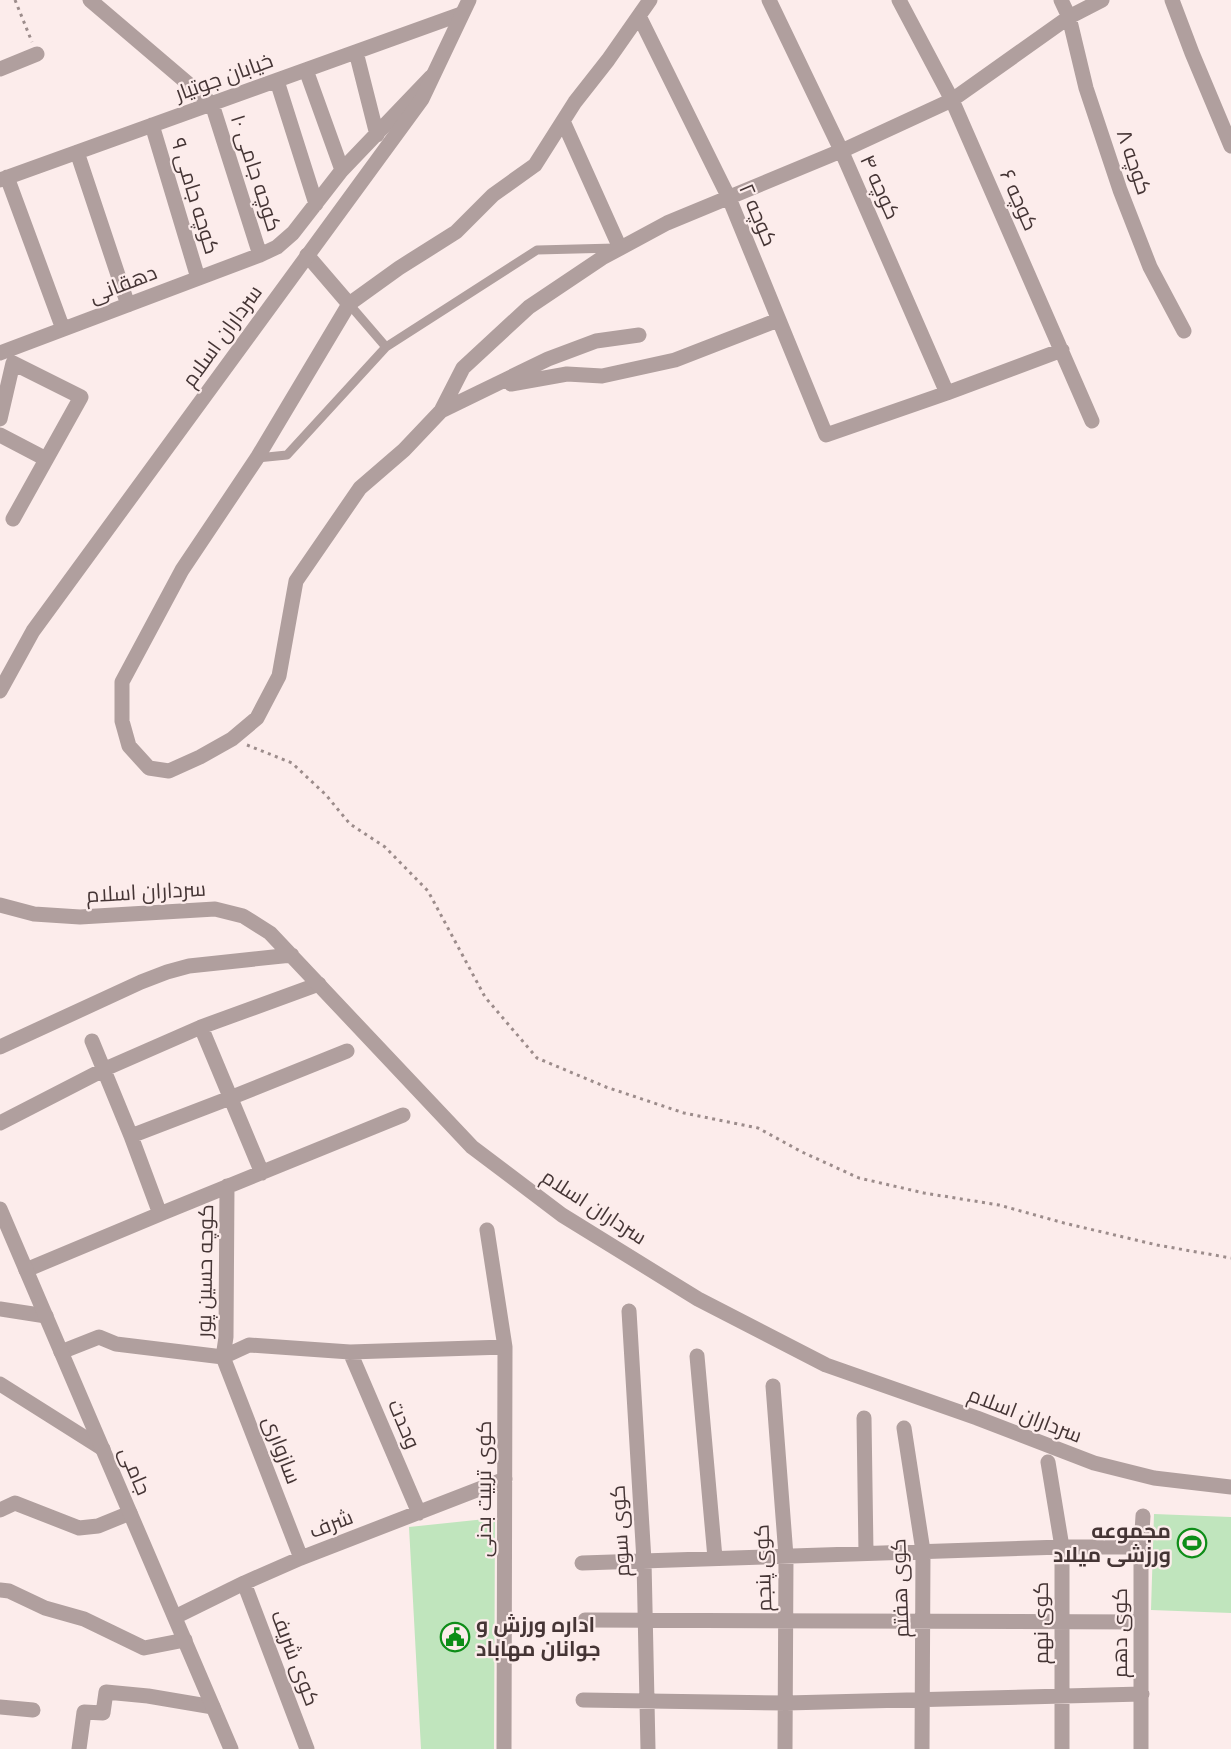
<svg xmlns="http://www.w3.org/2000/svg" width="1231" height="1749" font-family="'Roboto Serif',Cairo,serif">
<rect width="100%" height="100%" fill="#fceceb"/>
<!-- building -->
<path fill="#c0e5bd" d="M1154 1514 1231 1517V1613L1151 1610Z
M495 1518 494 1749H421L409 1527Z"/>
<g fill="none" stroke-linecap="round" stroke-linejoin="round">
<!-- path -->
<path stroke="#9c8c8b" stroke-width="3" stroke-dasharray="3 4.5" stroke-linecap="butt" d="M15 0 32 42
M247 745 292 763 326 795 350 824 385 847 428 891 485 997 537 1058 606 1087 684 1113 758 1128 802 1152 859 1178 924 1193 999 1205 1064 1223 1157 1245 1231 1258"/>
<!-- service -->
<path stroke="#b09f9e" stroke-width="9" d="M349 304 386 347
M257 458 287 455 386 347 537 250 615 248"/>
<!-- minor -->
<path stroke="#b09f9e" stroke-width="15" d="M90 0 212 104 260 255
M769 0 841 150 947 393
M899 0 952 100 1092 421
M1061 0 1069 17 1086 88 1120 190 1150 267 1184 331
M1172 0 1192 53 1231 146
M639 16 729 198 826 435 947 393 1062 350
M356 52 377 135
M0 69 37 54
M306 70 342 170
M277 81 316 204
M563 121 620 248
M152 125 198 278
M77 152 128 305
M7 177 63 329
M0 180 461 14
M307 255 349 304 399 268 456 232 493 195 535 165 575 102 608 60 650 0
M349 304 257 458 182 570 122 682V721L129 746 149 768 169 771 200 757 232 739 257 718 279 676 296 581 360 488 404 450 441 411 548 359 596 341 639 335
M0 353 260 255 277 247 293 233 342 170 431 77
M511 384 567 374 602 376 675 360 778 320
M441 411 463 368 529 307 602 258 667 223 848 148 952 100 1069 17 1102 0
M0 419 13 363 81 397 13 519
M0 435 46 459
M92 1041 131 1136
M0 1123 105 1069 201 1027
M262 1173 201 1027 319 984
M227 1186 226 1337 223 1357 301 1558
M160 1214 403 1115
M487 1230 505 1347 504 1749
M26 1270 160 1214 131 1136 230 1098 347 1051
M0 1309 46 1316
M629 1311 644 1561 648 1749
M61 1352 99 1337 116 1344 223 1357 249 1345 350 1352 505 1347
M350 1352 419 1513
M697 1356 715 1558
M0 1384 103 1449
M773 1386 786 1556 785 1749
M864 1418 866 1553
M904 1428 923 1551 922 1749
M1048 1462 1062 1547V1749
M0 1510 15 1503 79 1528 98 1526 130 1513
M582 1563 1062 1547H1141
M244 1583 307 1749
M0 1590 9 1591 45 1608 84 1619 144 1648 185 1640
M175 1617 244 1583 301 1558 505 1479
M585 1620 1141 1622
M583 1700 786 1703 1142 1694
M0 1707 33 1710
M79 1749 84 1712 103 1713 106 1692 148 1696 213 1707
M1141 1749V1547L1143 1516"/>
<!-- tertiary -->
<path stroke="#b09f9e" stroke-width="15" d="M0 691 33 631 422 99 469 0
M0 905 34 914 80 917 215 909 243 916 270 933 472 1147 562 1215 698 1299 826 1365 977 1418 1094 1463 1154 1478 1231 1487
M0 1047 141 982 167 972 189 966 292 955
M0 1209 231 1749"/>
</g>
<!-- icons -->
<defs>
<g id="stadium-ring" transform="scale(1.5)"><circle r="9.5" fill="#fceceb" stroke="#0e8d18" stroke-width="1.5"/><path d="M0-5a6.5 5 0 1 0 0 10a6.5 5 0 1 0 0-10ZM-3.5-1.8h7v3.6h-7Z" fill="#0e8d18"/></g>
<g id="civic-ring" transform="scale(1.5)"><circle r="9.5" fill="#fceceb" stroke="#0e8d18" stroke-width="1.5"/><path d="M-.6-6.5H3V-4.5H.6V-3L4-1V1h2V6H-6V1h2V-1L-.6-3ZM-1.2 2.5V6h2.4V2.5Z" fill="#0e8d18"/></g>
</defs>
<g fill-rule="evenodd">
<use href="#stadium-ring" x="1192" y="1543"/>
<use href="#civic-ring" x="455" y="1637"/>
</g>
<g text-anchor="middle" stroke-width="4.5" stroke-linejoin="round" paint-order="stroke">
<!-- street labels -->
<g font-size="21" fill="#453535" stroke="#fceceb">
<text transform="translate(224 77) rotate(-20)" y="7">خیابان جوتیار</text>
<text transform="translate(1134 162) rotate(71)" y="7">کوچه ۸</text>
<text transform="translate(256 173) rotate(72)" y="7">کوچه جامی ۱۰</text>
<text transform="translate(880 187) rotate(66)" y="7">کوچه ۴</text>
<text transform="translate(195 196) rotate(73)" y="7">کوچه جامی ۹</text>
<text transform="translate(1019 200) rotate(66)" y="7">کوچه ۶</text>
<text transform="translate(758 215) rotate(67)" y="7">کوچه ۲</text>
<text transform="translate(123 284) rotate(-21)" y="7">دهقانی</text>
<text transform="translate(222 336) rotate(-54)" y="7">سرداران اسلام</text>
<text transform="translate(146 892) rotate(-3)" y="7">سرداران اسلام</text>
<text transform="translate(594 1207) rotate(33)" y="7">سرداران اسلام</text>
<text transform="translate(205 1271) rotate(-89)" y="7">کوچه حسین پور</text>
<text transform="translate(1025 1415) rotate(21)" y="7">سرداران اسلام</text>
<text transform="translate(404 1424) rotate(67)" y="7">وحدت</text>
<text transform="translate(282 1450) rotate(69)" y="7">سازواری</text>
<text transform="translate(135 1471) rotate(67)" y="7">جامی</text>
<text transform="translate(484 1489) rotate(-90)" y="7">کوی تربیت بدنی</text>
<text transform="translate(331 1524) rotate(-21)" y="7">شرف</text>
<text transform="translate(620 1531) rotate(-93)" y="7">کوی سوم</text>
<text transform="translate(763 1568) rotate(-92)" y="7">کوی پنجم</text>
<text transform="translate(900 1588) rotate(-92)" y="7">کوی هفتم</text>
<text transform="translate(1041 1623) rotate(-90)" y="7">کوی نهم</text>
<text transform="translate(1120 1633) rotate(-90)" y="7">کوی دهم</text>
<text transform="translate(295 1658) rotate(69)" y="7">کوی شریف</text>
</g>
<!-- poi labels -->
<g font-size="21" font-weight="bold" fill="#453535" stroke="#fceceb" text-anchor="end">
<text x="1171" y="1538">مجموعه<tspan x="1171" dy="24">ورزشی میلاد</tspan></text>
<text x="476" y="1632" text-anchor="start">اداره ورزش و<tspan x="476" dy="24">جوانان مهاباد</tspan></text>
</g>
</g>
</svg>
